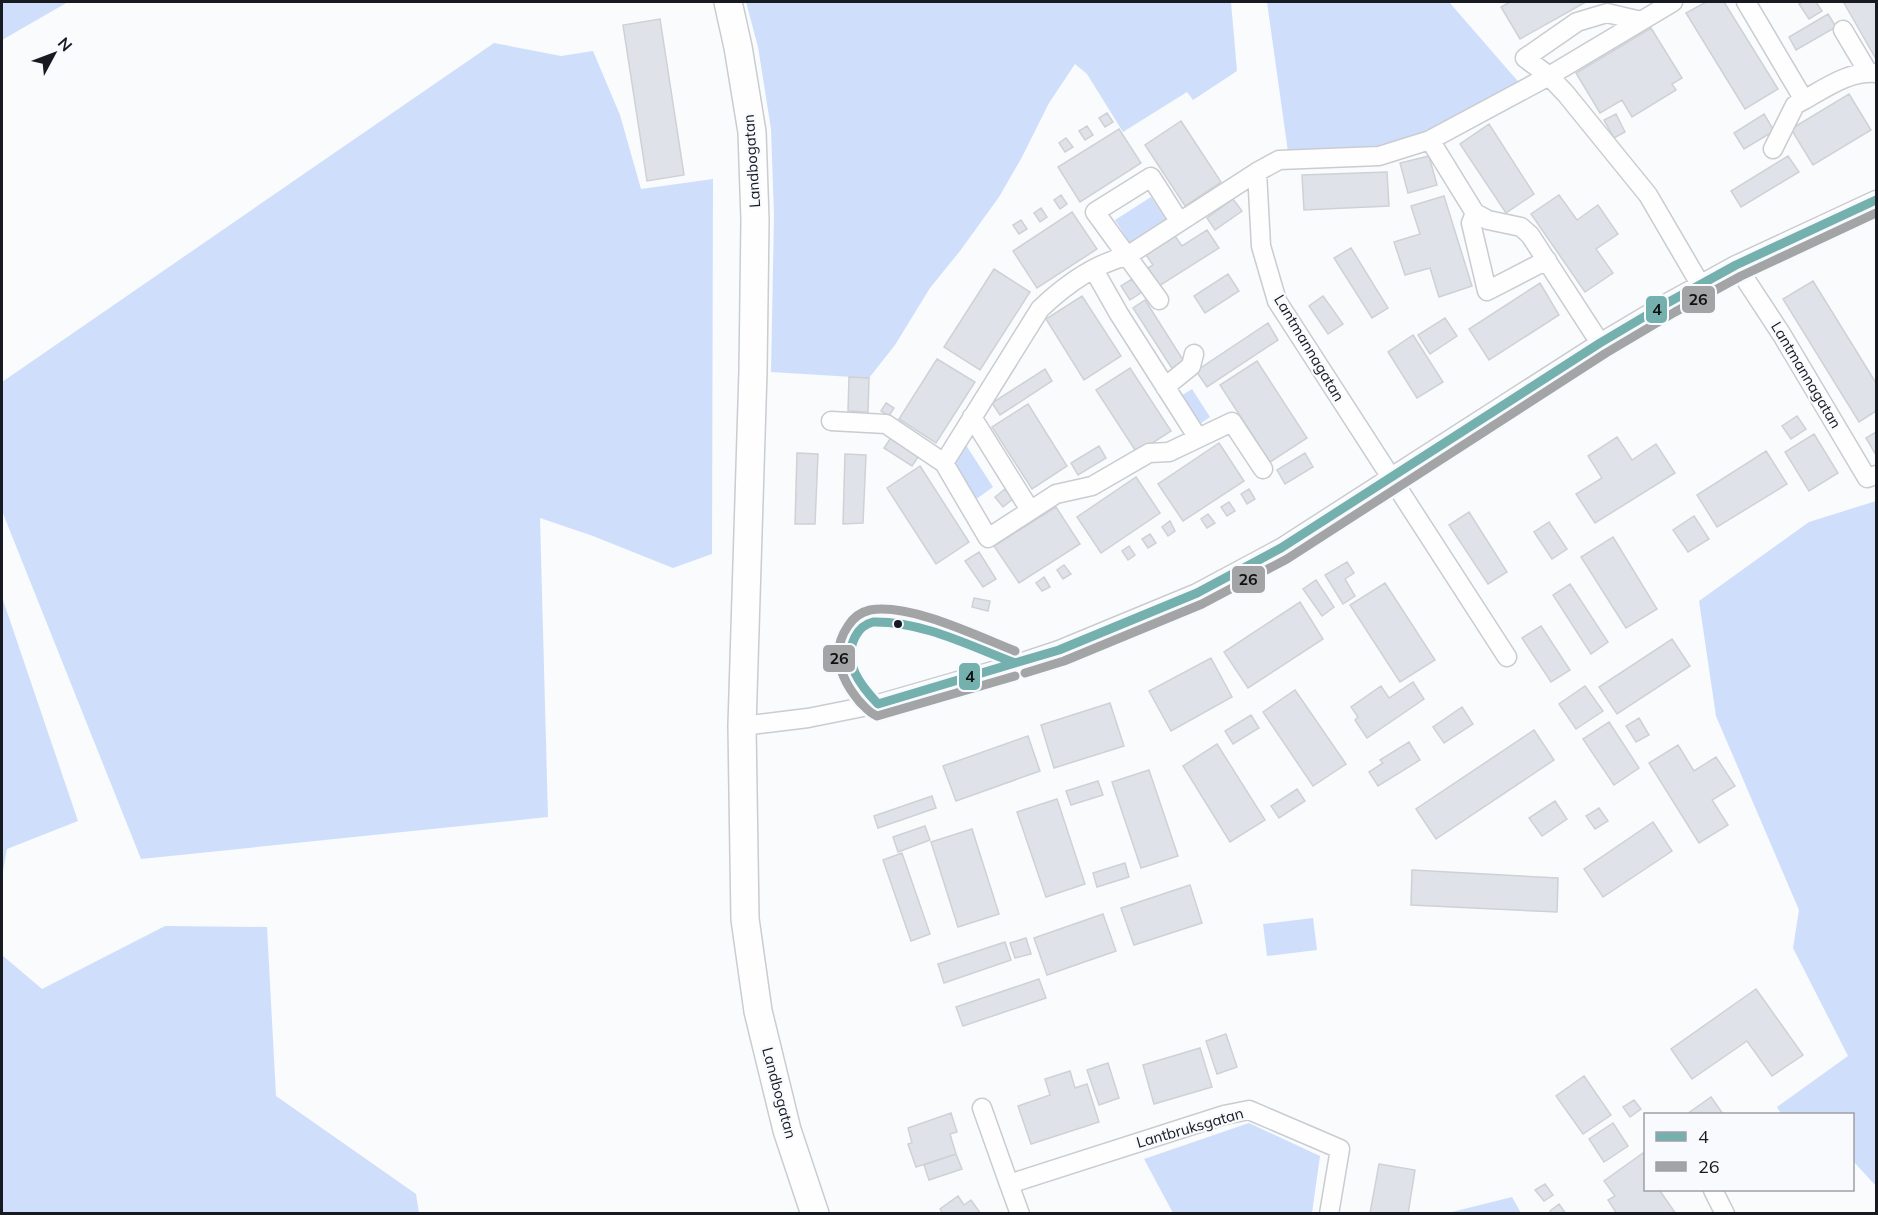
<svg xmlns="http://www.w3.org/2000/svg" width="1878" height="1215" font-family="Mulish,sans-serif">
<rect width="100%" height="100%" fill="#f9fbfd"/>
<!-- green -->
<path fill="#cfdffb" d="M2 2H68L2 40Z
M746 2H1231L1237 71 1193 100 1187 92 1123 132 1087 74 1075 64 1049 103 1022 157 999 197 960 251 930 288 895 345 869 378 771 372 774 216 771 129 758 47Z
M1267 2H1449L1529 94 1417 151 1288 152Z
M494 43 561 56 593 51 620 115 641 189 713 179 712 554 673 568 593 536 540 518 548 817 141 859 2 511V382Z
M1151 197 1166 220 1130 243 1115 220Z
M1192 389 1210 417 1197 426 1179 397Z
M964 442 993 487 975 500 953 465Z
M1876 501V1186L1853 1161 1852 1114H1781L1777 1107 1848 1056 1793 948 1799 910 1716 716 1699 601 1809 522Z
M2 597 78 821 7 849 2 877Z
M1313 918 1317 950 1267 956 1263 924Z
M165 926 267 927 276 1096 416 1194 419 1213H2V955L42 989Z
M1249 1123 1320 1156 1312 1213H1173L1144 1159Z
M1512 1197 1521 1213H1448Z"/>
<!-- building -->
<path fill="#dfe3e9" stroke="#ced1d5" stroke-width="1.5" d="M1510 2H1586L1520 39 1501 7Z
M1706 2H1724L1778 89 1745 109 1686 13Z
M1803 2H1816L1822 11 1809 19 1799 4Z
M1847 2H1876V59L1844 3Z
M1828 14 1836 27 1796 50 1789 37Z
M660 19 684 175 647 181 623 25Z
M1651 28 1682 78 1672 84 1676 90 1632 117 1622 100 1600 113 1576 73Z
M1849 94 1871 130 1813 165 1791 129Z
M1107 113 1113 122 1105 127 1099 118Z
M1616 114 1625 132 1614 138 1604 120Z
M1764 114 1774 131 1744 149 1734 133Z
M1181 121 1221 182 1185 206 1145 145Z
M1489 124 1534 194 1506 213 1460 144Z
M1087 126 1093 135 1085 140 1079 131Z
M1119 129 1141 163 1080 202 1058 167Z
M1066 138 1073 147 1065 152 1059 143Z
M1429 156 1437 185 1408 193 1400 163Z
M1788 156 1799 172 1741 207 1731 191Z
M1387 172 1389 206 1304 210 1302 175Z
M1061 195 1067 204 1060 209 1054 200Z
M1559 195 1577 220 1598 205 1618 234 1596 249 1613 273 1585 292 1531 214Z
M1444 196 1472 286 1439 297 1430 268 1405 275 1394 242 1420 234 1411 206Z
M1233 199 1242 211 1215 230 1207 218Z
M1041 208 1047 217 1040 222 1034 213Z
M1072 212 1097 249 1037 288 1013 251Z
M1021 220 1027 229 1019 234 1013 225Z
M1207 230 1219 248 1159 286 1148 268 1153 265 1146 255 1175 236 1182 246Z
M1351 248 1388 308 1372 318 1334 258Z
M994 269 1030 292 980 370 944 347Z
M1228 274 1239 291 1205 313 1194 296Z
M1132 279 1142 292 1130 300 1121 286Z
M1813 281 1876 383V411L1859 422 1783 299Z
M1540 283 1559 315 1489 360 1469 329Z
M1082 296 1121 356 1084 380 1046 319Z
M1323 296 1343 324 1328 334 1309 306Z
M1145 300 1185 363 1173 370 1133 308Z
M1445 318 1457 336 1430 354 1418 335Z
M1268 323 1278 340 1207 387 1196 371Z
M1413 335 1443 382 1417 398 1388 352Z
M937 359 975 382 936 443 899 419Z
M1257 361 1307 438 1270 462 1220 385Z
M1130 368 1171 431 1137 453 1096 390Z
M1045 369 1052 381 1000 415 992 403Z
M849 377 869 378 868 412 848 411Z
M886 403 894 408 889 416 881 411Z
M1028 404 1067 466 1032 489 992 427Z
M1797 416 1806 429 1791 439 1782 426Z
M1876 432V455L1866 438Z
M1814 434 1838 473 1809 491 1785 452Z
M892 436 920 454 912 466 884 448Z
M1617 437 1632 460 1656 444 1675 473 1595 523 1576 494 1602 478 1588 456Z
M1219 443 1244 481 1183 521 1158 484Z
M1099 446 1106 458 1078 475 1071 463Z
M1766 451 1787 484 1717 527 1697 495Z
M797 453 818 454 815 524H795Z
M1305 453 1313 467 1285 484 1277 470Z
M845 454 866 455 863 523 843 524Z
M920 466 969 542 936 564 887 488Z
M1136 477 1160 513 1101 553 1077 517Z
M1005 489 1013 499 1003 507 995 497Z
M1249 489 1255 499 1247 504 1241 494Z
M1229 502 1235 511 1227 516 1221 507Z
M1056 507 1080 544 1019 583 994 546Z
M1469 512 1507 572 1488 584 1449 525Z
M1208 514 1215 523 1207 528 1201 519Z
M1694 516 1709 539 1688 552 1673 530Z
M1170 521 1175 531 1168 536 1162 527Z
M1549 522 1567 549 1552 559 1534 532Z
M1150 534 1156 543 1148 548 1142 539Z
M1613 537 1657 609 1626 628 1581 557Z
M1129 546 1135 555 1128 560 1122 551Z
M979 552 996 579 983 587 965 561Z
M1347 562 1354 573 1345 579 1355 596 1343 604 1325 575Z
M1064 565 1071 574 1063 579 1057 570Z
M1044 577 1050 587 1042 591 1036 583Z
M1316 580 1334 607 1322 616 1303 589Z
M1385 583 1435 660 1400 682 1350 605Z
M1570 584 1608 642 1591 654 1553 595Z
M974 598 990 601 988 611 972 607Z
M1300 602 1323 639 1248 688 1224 652Z
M1541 626 1570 670 1551 682 1522 638Z
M1672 639 1690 666 1617 714 1599 687Z
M1211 658 1232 697 1171 731 1149 691Z
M1413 682 1424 699 1367 738 1355 720 1358 717 1351 707 1381 686 1389 698Z
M1585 686 1603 711 1576 729 1559 704Z
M1295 690 1346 764 1313 786 1263 712Z
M1110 703 1124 746 1054 768 1041 725Z
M1462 707 1473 724 1444 743 1433 727Z
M1251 715 1259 728 1233 744 1225 731Z
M1639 718 1649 735 1636 742 1626 726Z
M1609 722 1639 768 1614 785 1583 739Z
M1534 730 1554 760 1436 839 1416 809Z
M1028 736 1040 771 956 801 943 766Z
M1409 742 1420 760 1378 786 1369 772 1383 763 1380 760Z
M1217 744 1265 820 1230 842 1183 766Z
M1678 745 1694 771 1716 757 1735 786 1712 800 1728 825 1699 843 1649 763Z
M1149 770 1178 856 1141 868 1112 782Z
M1098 781 1103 795 1071 805 1066 791Z
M1297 789 1305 801 1279 818 1271 806Z
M932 796 936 808 878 828 874 816Z
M1057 799 1085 884 1046 897 1017 812Z
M1555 801 1567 819 1542 836 1529 818Z
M1599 808 1608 821 1595 829 1586 816Z
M1653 822 1672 851 1603 897 1584 869Z
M925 826 930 840 898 852 893 837Z
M972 829 999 914 958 927 931 842Z
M902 853 930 934 911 941 883 860Z
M1125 863 1129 877 1097 887 1093 873Z
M1412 870 1558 878 1557 912 1411 905Z
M1190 885 1202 923 1134 945 1121 908Z
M1103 914 1116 951 1047 975 1034 938Z
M1026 938 1031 954 1015 958 1010 943Z
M1005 942 1011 960 944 983 938 964Z
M1039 979 1046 998 963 1026 956 1007Z
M1756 989 1803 1055 1772 1076 1747 1041 1692 1079 1671 1049Z
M1226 1034 1237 1067 1217 1074 1206 1041Z
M1200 1048 1212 1087 1154 1104 1143 1065Z
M1108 1063 1119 1098 1099 1105 1087 1070Z
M1070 1071 1075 1088 1087 1084 1099 1122 1031 1144 1018 1106 1050 1095 1045 1079Z
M1584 1076 1611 1115 1583 1134 1556 1096Z
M1711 1097 1723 1114H1687Z
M1634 1100 1641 1109 1630 1117 1623 1107Z
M951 1113 957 1132 950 1134 956 1154 916 1167 908 1144 912 1143 908 1128Z
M1613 1123 1628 1146 1604 1162 1589 1139Z
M1643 1153 1646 1157V1190H1662L1660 1191 1676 1214H1617L1608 1200 1615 1196 1604 1181Z
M956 1154 962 1169 929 1180 924 1165Z
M1379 1164 1415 1170 1408 1214 1370 1213Z
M1545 1184 1553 1195 1544 1201 1535 1190Z
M958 1196 964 1205 971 1200 981 1214H943L940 1209Z
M1559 1204 1566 1214H1552L1550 1211Z"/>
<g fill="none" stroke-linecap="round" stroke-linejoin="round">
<!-- street casing -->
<g stroke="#c9ccd0" stroke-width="21">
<path id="street" d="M1746 2 1804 100 1795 105 1773 149
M1641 21 1607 13 1577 22 1525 58 1549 76 1566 94 1648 195 1700 284
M1843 30 1868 72
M1804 100C1827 87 1849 71 1876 73
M1430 140 1475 213 1488 220 1521 227 1530 235 1600 343
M1475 213 1471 223 1487 291 1547 260
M1736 265 1782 335 1867 478 1876 475
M1094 270 1119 314 1198 438
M1159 300 1095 212 1151 177 1179 221
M1165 387 1191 366 1194 354
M972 417 1030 510
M831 421 886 424 944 463 988 538 1056 494 1092 486 1149 453 1169 452 1232 422 1263 469
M944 463 1040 309C1064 286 1094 264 1127 256L1257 172
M1507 657 1277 301 1261 246 1257 172 1279 160 1379 156 1430 140 1549 76 1673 2
M742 726 808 718 878 704 1017 664 1059 650 1197 593 1281 548 1600 343 1669 302 1736 265 1876 200
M982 1108 1009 1184
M1713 1190 1725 1214
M1020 1214 1009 1184 1224 1115 1249 1110 1340 1149 1329 1214"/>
</g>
<!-- secondary casing -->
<g stroke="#c9ccd0" stroke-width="30">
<path id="secondary" d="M728 2 738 47 752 132 755 220 753 371 742 726 745 919 758 1011 787 1130 815 1214"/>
</g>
<!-- street -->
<use href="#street" stroke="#fefeff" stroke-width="18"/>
<!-- secondary -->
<use href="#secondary" stroke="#fefeff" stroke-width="27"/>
<!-- bus-1 casing -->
<g stroke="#f8fafe" stroke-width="14">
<path id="bus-1" d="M873 622C922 621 970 646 1015 663L878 704C861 686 842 663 855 637 859 629 865 624 873 622Z
M1015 663 1059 650 1197 593 1281 548 1600 343 1669 302 1736 265 1876 200"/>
</g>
<!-- bus-2 casing -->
<g stroke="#f8fafe" stroke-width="14">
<path id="bus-2" d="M1025 673 1064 661 1202 604 1287 559 1606 353 1675 312 1741 276 1876 213
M1015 676 877 716C869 713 865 707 859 701 841 679 830 652 848 626 853 618 861 612 870 610 910 603 977 636 1015 651"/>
</g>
<!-- bus-1 -->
<use href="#bus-1" stroke="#74b0ad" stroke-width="9"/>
<!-- bus-2 -->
<use href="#bus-2" stroke="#a3a4a5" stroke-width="9"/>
</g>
<!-- markers -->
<circle fill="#171a21" stroke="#f8fafe" stroke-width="2" cx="898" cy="624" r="5"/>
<g text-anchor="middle" stroke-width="4.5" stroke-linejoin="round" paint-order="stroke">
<!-- street labels -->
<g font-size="15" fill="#171a21" stroke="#f8fafe">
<text transform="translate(752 161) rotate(-94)" y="5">Landbogatan</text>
<text transform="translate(1309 348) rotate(59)" y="5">Lantmannagatan</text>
<text transform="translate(1806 375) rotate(59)" y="5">Lantmannagatan</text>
<text transform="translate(779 1093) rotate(75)" y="5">Landbogatan</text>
<text transform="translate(1190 1128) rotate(-16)" y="5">Lantbruksgatan</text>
</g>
</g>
<g stroke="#f8fafe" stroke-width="2">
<rect x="1681" y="285" width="35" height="29" rx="6" fill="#a3a4a5"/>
<rect x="1645" y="295" width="23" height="29" rx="6" fill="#74b0ad"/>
<rect x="1231" y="565" width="35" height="29" rx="6" fill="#a3a4a5"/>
<rect x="822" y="644" width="34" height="29" rx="6" fill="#a3a4a5"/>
<rect x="958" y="662" width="23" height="29" rx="6" fill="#74b0ad"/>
</g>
<g font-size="16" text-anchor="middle" font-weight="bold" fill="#111">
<text x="1698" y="305">26</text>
<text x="1657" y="315">4</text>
<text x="1248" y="585">26</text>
<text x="839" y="664">26</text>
<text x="970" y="682">4</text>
</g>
<!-- border -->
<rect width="1878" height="1215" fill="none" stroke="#171a21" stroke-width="6"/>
<!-- legend -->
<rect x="1644" y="1113" width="210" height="78" fill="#f8fafe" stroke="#9ea0a6" stroke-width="1.5"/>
<rect x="1656" y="1132" width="30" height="9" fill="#74b0ad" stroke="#9ea0a6" stroke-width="1.5"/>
<text x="1698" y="1143" font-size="18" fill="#171a21">4</text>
<rect x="1656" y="1162" width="30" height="9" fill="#a3a4a5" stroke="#9ea0a6" stroke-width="1.5"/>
<text x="1698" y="1173" font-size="18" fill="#171a21">26</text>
<!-- north arrow -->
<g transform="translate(54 54) rotate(49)" stroke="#f8fafe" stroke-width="4.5" paint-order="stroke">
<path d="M0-4.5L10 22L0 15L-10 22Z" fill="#171a21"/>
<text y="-9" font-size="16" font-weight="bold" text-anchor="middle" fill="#171a21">N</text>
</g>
</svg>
